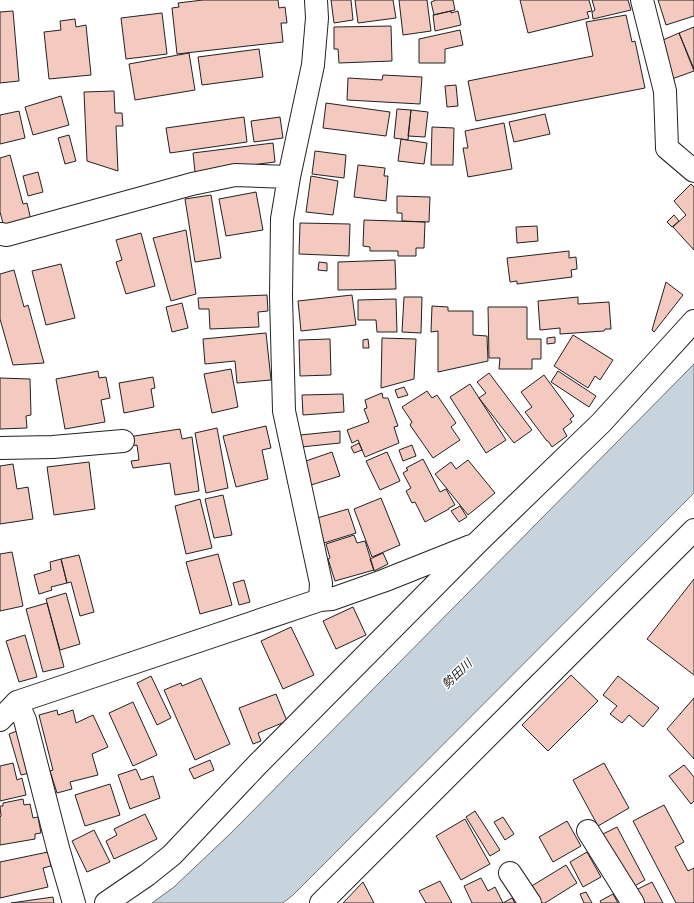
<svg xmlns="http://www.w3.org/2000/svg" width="694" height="903" font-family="Signika,'Noto Sans JP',sans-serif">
<rect width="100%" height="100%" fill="#fff"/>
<!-- water -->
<path fill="#c7d3dd" stroke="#6f6f6f" d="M694 364V493L293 895 283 903H152L174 887 231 833Z"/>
<!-- building -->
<path fill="#f3c9c0" stroke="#222" d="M203 0H278L279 8 285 7 287 23H281L283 42 177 54 172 8 179 7 178 3Z
M331 0H351L353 20 334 23Z
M355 0H393L396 18 358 23Z
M399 0H427L431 31 403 35Z
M436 0H453L455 10 434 15 431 2Z
M520 0H589L592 11 587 12 589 18 528 33Z
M592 0H628L631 10 593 19 592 12 595 10Z
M658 0H694V16L666 25Z
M13 11 19 81 0 83V12Z
M451 11V13L458 11 461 25 435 31 433 15Z
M162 13 167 54 126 59 121 18Z
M626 15 632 42 635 41 645 88 476 121 468 81 593 56 586 22Z
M75 19 76 27 86 25 91 75 49 79 44 32 61 30 60 21Z
M391 26 392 61 339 63 338 49H334V27Z
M694 27V69L679 33Z
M460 30 463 45 445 49V63H419V39Z
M679 33 694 71 672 79 663 40Z
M259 49 263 77 202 85 198 57Z
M189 53 195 90 135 100 129 64Z
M383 75 422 77 420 104 347 100 348 78 382 80Z
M456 85 458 106 447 107 445 86Z
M114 91 115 113H122L123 126H116L118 171 87 161 84 92Z
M61 96 69 125 33 135 25 107Z
M326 103 390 112 386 136 323 128Z
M397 109 411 110 408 140 394 138Z
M411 110 428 112 425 137 408 136Z
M19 111 25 138 0 144V115Z
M545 114 550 134 514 142 509 122Z
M244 117 247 142 170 153 166 128Z
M280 117 283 138 254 142 251 121Z
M504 123 512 169 468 177 463 148H468L465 131Z
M432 127 454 128 453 165H431Z
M69 135 76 161 65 164 58 138Z
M401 139 427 143 424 164 398 161Z
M273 143 275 162 195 172 193 153Z
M315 151 346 155 344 178 312 174Z
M10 155 23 204 27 203 31 220 4 227 0 212V158Z
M358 165 385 168 384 176H388L386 201 354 197Z
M38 172 43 192 28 196 23 176Z
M311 176 338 181 333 215 306 212Z
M691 184 694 187V250L673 227 686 215 674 201Z
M256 192 263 230 226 236 219 199Z
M211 195 221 258 195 262 185 199Z
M397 196 430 197 429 222 402 221V213H397Z
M674 215 679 221 672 227 667 222Z
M364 220 425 222 424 248H416V256H398V251H370V247L363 246Z
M300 223 350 224 349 256 299 254Z
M537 226 538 241 517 243 516 227Z
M186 230 196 294 171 301 153 238Z
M141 233 155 286 126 294 116 262 122 260 116 240Z
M569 251V258L576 257 577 269 571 270 572 277 517 284V281L510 282 507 258Z
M395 260 396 289 338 290V262Z
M319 262 327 263V271L318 270Z
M61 264 75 318 46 325 32 271Z
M14 270 24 307 28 305 44 363 13 365 0 319V274Z
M666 282 683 295 654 332 652 330Z
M267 295 268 311 258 312 259 327 210 329 209 309H199L198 298Z
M352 295 356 325 301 331 298 301Z
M404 297H422L421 333 402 332Z
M578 297V304L609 302 611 329H605L604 331 560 334V328L540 330 538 301Z
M396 299 397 332H377L376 320H358V300Z
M182 303 188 328 172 332 166 307Z
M432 306 448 307V311H473V335L487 336 488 361 438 372V331L431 332Z
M488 307H527V339H541V359H532V369H499L500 358H489Z
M266 333 271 380 237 383 235 361 205 364 203 339Z
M573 335 613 360 600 380 595 376 588 388 554 366Z
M555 337V343L547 344V338Z
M382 338 416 339 414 379 381 388Z
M330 339 331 375 300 376 299 340Z
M368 339 369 348H363V340Z
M231 369 238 407 212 413 204 374Z
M98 371 99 378 106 377 110 398 101 400 105 422 65 429 56 379Z
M558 371 596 396 589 407 551 382Z
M489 373 532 430 514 443 479 398 486 393 477 382Z
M544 375 574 416 570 419 572 422 563 429 567 436 552 447 548 441H547L525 412 532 407 521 392Z
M153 377 155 388 151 389 154 407 124 413 119 383Z
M0 378 30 379 31 415 26 416 27 428 0 429Z
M470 384 506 440 486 453 450 397Z
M404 387 408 395 398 398 395 390Z
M427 391 432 398 437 395 456 423 451 427 460 440 433 458 410 425 412 422 402 407Z
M382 393 383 398H388L398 426 394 427 399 443 365 457 358 440 352 443 347 430 369 422 364 409 367 408 365 400Z
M343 394 344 412 303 415 302 395Z
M266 426 271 448 262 450 268 479 236 487 223 436Z
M217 428 228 488 206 493 195 433Z
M180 429 182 439 192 437 199 491 175 495 170 463 133 468 131 461 139 460 137 445 130 446 128 437Z
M340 431V443L301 447 300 435Z
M359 443 362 450 354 453 351 447Z
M412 445 416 456 403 461 399 450Z
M332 452 340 476 311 485 303 462Z
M387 452 400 481 380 490 366 461Z
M423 459 440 492 446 489 455 505 449 508V509L425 522 415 502 412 503 406 491 411 488 403 473 408 470 406 468Z
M468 460 495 493 468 515 435 474 451 462 456 469Z
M89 462 95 509 54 515 47 467Z
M13 464 17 489 28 487 33 519 0 524V466Z
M223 495 232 535 214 538 205 499Z
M381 498 400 545 372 557 354 509Z
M200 499 212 548 186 554 175 506Z
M460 506 467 517 459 522 451 511Z
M348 509 356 533 324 543 317 518Z
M354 535 357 543 365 541 374 570 335 581 328 559 330 558 326 544Z
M12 552 23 606 0 611V554Z
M383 553 388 564 374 571 370 559Z
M218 554 232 605 200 614 186 562Z
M79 555 94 612 80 616 71 582 67 583 61 559Z
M61 559 67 583 51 587 52 590 39 594 34 575 51 570 50 562Z
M694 579V675L647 639Z
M244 580 250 602 239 605 233 583Z
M66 593 80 644 60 650 46 599Z
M47 603 64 667 43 672 26 609Z
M353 607 366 635 336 649 323 621Z
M291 627 314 675 283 689 261 641Z
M25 635 37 677 19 682 6 641Z
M571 675 598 701 548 751 522 725Z
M151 676 171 718 157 725 137 683Z
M618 676 659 708 643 727 629 715 622 723 610 714 617 706 603 695Z
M201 678 230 744 195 760 164 690 181 683 182 686Z
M276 694 287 721 258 733 261 741 253 744 239 708Z
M694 698V759L667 729Z
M133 702 157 755 133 766 109 713Z
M57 710 58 715 73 710 76 723 93 715 108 747 92 754 98 775 70 782 72 789 57 793 50 771 53 770 39 715Z
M17 731 30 773 21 775 9 734Z
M210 760 214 770 194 779 189 769Z
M13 763 17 780 22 778 26 795 0 801V766Z
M604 763 629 808 598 826 573 780Z
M684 765 694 777V801L691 804 669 776Z
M136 769 141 780 153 776 160 798 130 809 118 775Z
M110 784 120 815 85 826 75 795Z
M23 799 24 805 30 804 33 818 38 817 41 833 35 834V839L0 845V817L1 816 0 806H3V803Z
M664 805 684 842 675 847 688 871 694 868V903H676L633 821Z
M475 811 500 850 490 856 466 817Z
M145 814 157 839 114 859 106 841 117 835 114 829Z
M503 817 514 834 505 840 494 822Z
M465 819 490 864 461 880 436 836Z
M567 821 581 846 553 862 539 837Z
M617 827 645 880 631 888 603 834Z
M94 830 110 862 87 872 72 841Z
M48 852 51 866 43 868 48 887 0 898V862Z
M587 852 601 877 583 887 570 862Z
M566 865 577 883 545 903H540L530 887Z
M481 878 488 891 495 887 503 903 512 898 515 903H472L464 886Z
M440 881 452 903H426L419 891Z
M363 882 374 903H343Z
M652 882 663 903H643L636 890Z
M586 892 592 903H584L580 894Z
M613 894 618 903H601L600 901Z
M53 897 54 903H11Z"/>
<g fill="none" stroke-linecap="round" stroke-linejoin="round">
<!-- minor casing -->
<g stroke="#222" stroke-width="24">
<path id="minor" d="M316 0 317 18 313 65 289 177 282 219 281 296 284 411 321 583 320 600
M642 0 665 91 667 148 694 171
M0 234 7 235 192 184 235 175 289 177
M0 448 53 447 123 441
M17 702 25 720 58 848 74 903
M0 720 17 702 320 600 332 599 383 581 471 546
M588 831 633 903
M510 873 530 903
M106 903 147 875 172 855 256 766 478 542 601 423 694 321
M321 903 694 530"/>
</g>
<!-- minor -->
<use href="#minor" stroke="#fff" stroke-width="22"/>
</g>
<g text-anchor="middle" stroke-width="3" stroke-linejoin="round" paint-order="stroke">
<!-- water labels -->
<g font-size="12" font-style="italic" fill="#222" stroke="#fff">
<text transform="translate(457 674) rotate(-44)" y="4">勢田川</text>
</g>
</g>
</svg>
